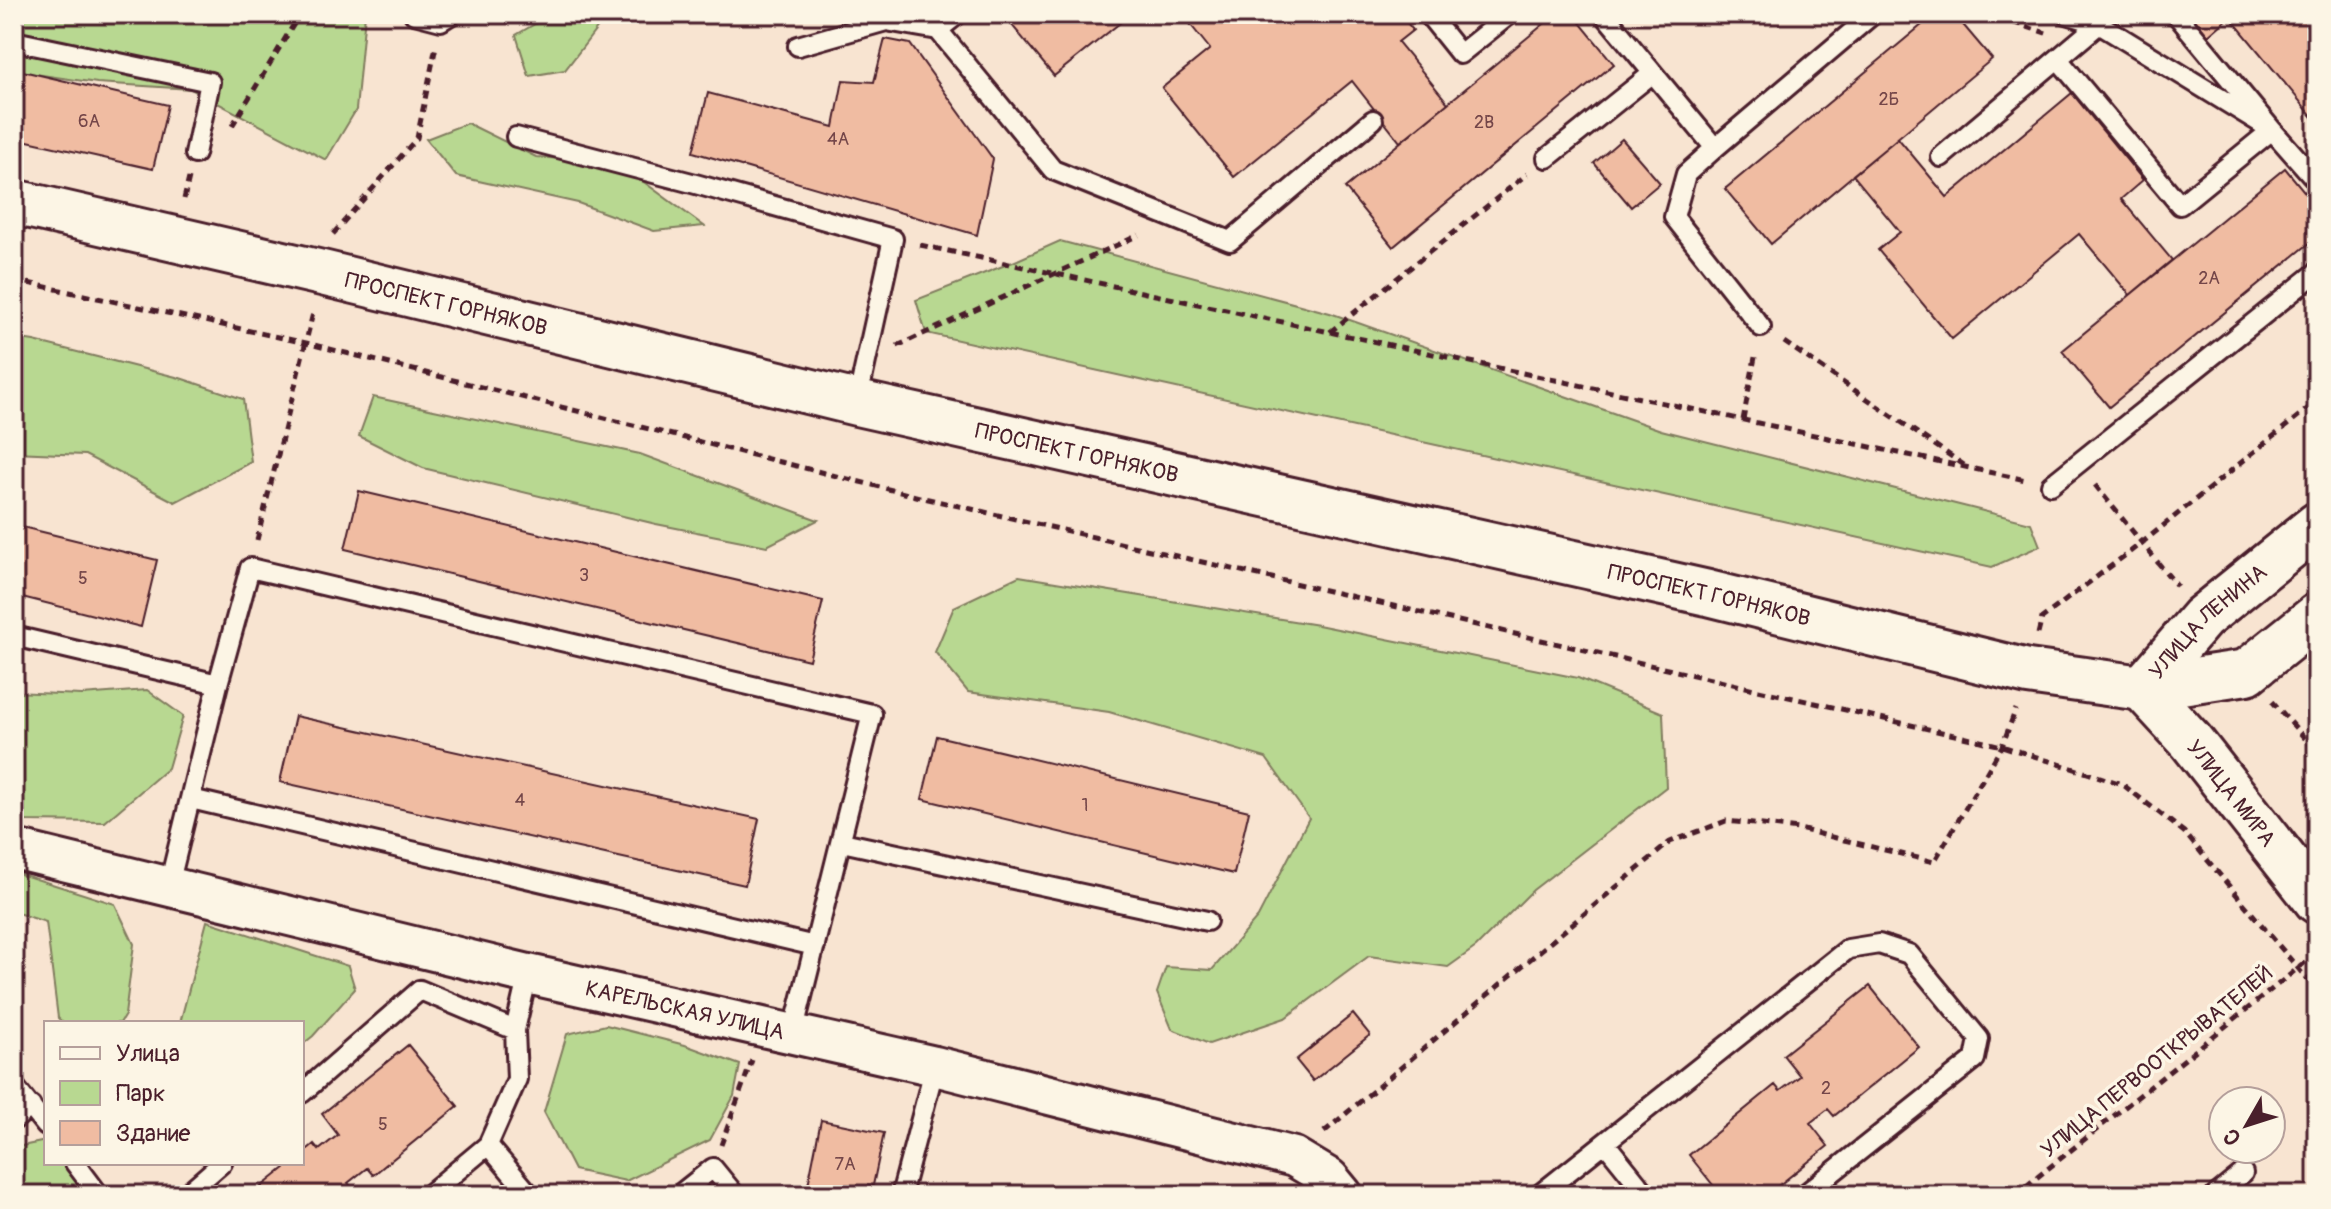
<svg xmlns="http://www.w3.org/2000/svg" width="2331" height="1209" font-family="Pangolin,sans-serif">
<rect width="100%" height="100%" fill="#f8e4d1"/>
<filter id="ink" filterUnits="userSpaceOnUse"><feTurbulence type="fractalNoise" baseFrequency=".0125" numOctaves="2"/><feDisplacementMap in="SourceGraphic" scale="16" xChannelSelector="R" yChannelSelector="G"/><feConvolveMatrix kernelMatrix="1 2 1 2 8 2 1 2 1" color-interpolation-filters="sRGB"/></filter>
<g filter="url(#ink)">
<!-- green -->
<path fill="#b8d891" stroke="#817c5e" stroke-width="2" d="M14 14H365L356 110 326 160 191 89 97 83 14 71Z
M552 14H608L565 70 529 76 516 35Z
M467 123 536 157 592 161 641 180 704 226 654 231 578 203 456 176 426 139Z
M1060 241 1330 313 1661 430 2031 523 2040 546 1992 567 926 333 916 300 1013 262Z
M14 338 34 341 180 378 243 399 251 462 175 502 85 455 14 452Z
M373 397 640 454 818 520 767 546 656 524 423 468 359 436Z
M1019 576 1318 625 1578 678 1663 713 1666 787 1533 890 1476 947 1448 967 1369 956 1285 1018 1209 1044 1172 1029 1157 993 1166 967 1212 970 1258 917 1309 818 1266 758 1109 712 968 692 935 652 954 607Z
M147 690 183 716 168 768 105 822 24 821 14 818V692L82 695Z
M14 872 115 904 134 944 125 1015 120 1023H63L58 1018 46 922 14 912Z
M207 921 348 966 355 989 313 1036 302 1045V1023H180Z
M606 1025 685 1045 740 1065 734 1096 710 1140 626 1181 574 1170 544 1112 567 1034Z
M46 1141V1163H63L78 1182 76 1195H14V1152L22 1146Z"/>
<!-- building -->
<path fill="#f0bca2" stroke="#4a1f2b" stroke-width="2" d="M1024 14H1131L1054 76 1011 24Z
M1182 14H1246L1247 16 1250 14H1400L1413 30 1398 42 1448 103 1400 142 1352 81 1234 177 1162 88 1210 49Z
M1556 14H1573L1614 64 1393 247 1345 188Z
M1935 14H1954L1992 59 1771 244 1725 189Z
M2190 14H2317V122L2230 17 2208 36Z
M885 39 910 44 993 159 977 235 693 152 708 93 834 127 843 80 874 82Z
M14 69 168 105 153 169 14 138Z
M2072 93 2143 180 2121 199 2172 260 2130 295 2079 234 1952 339 1878 250 1900 232 1853 175 1898 138 1947 197Z
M1622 139 1660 183 1631 207 1594 163Z
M2285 168 2317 207V237L2109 407 2062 351Z
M359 491 823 601 809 660 345 549Z
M14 525 157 560 141 627 14 595Z
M295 716 759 819 745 885 280 782Z
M937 736 1249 811 1234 874 922 799Z
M1870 986 1919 1047 1834 1116 1828 1109 1810 1123 1828 1146 1767 1195H1721L1689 1155 1775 1085 1780 1091 1800 1076 1783 1055Z
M1353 1014 1370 1035 1313 1081 1296 1060Z
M408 1045 458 1106 373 1175 367 1168 348 1183 358 1195H251L291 1163H302V1154L314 1144 319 1150 338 1135 322 1114Z
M821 1120 884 1133 871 1195H806Z"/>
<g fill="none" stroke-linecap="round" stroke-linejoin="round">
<!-- service casing -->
<g stroke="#4a1f2b" stroke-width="24">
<path id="service" d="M414 14 441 21 452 14
M1428 14 1460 54 1510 14
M1604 14 1715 148 1873 14
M2066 14 2099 24 2272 130 2317 181
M938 30 1053 170 1230 241 1373 120
M14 41 210 82 195 154
M798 46 886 21 938 30 958 14
M2058 59 2180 205 2272 130 2176 14
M516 137 692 183 893 239 857 402
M1715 148 1686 174 1674 217 1761 327
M1941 157 2099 24
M1547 158 1653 73
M2051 485 2317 272
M14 636 218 684
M191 799 815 946
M842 842 1207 921
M169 885 218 684 250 568 872 714 793 1033
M528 974 515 1030 517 1079 488 1145 530 1195
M14 1086 46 1126
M302 1093 420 990 515 1030
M14 1120 31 1106
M1605 1143 1647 1195
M75 1163 99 1195
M185 1195 222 1163
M428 1195 488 1145
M679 1195 713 1168 735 1195
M901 1195 935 1066
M1539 1195 1848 949 1879 944 1909 954 1979 1039 1975 1059 1804 1195
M2216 1195 2243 1173"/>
</g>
<!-- minor casing -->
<g stroke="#4a1f2b" stroke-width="44">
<g id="minor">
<path id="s1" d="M14 849 528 974 935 1066 1294 1157 1329 1178 1343 1195"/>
</g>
</g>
<!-- secondary casing -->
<g stroke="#4a1f2b" stroke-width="50">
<g id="secondary">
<path id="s2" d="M14 202 322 273 857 403 1708 593 2028 672 2142 688 2247 672 2317 616"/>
<path id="s3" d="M2142 688 2191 741 2317 901"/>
<path id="s4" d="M2142 688 2202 618 2317 525"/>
</g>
</g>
<!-- path -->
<path stroke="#4a1f2b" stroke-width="5" stroke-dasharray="8 6" stroke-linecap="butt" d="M1986 14 2046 33
M232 126 300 14
M184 199 189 178
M333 234 417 138 436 46
M920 245 2026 480
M14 280 306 343 924 498 2002 746 2122 784 2184 832 2317 991
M1330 332 1527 174
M1784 342 1964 465
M897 346 1139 235
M1743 420 1756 352
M2095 485 2177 586
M257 540 313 313
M2038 634 2042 618 2143 542 2317 401
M2272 701 2317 752
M1324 1132 1670 842 1726 821 1799 829 1934 862 2002 746 2016 709
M721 1145 752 1060
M2015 1195 2317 953"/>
<!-- service -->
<use href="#service" stroke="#fcf5e5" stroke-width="18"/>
<!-- minor -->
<use href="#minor" stroke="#fcf5e5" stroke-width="38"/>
<!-- secondary -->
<use href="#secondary" stroke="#fcf5e5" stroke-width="44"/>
</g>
</g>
<g text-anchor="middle" stroke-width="7" stroke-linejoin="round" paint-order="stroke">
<!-- number labels -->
<g font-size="18" fill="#744649">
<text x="1889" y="105">2Б</text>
<text x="89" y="127">6А</text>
<text x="1484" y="128">2В</text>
<text x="838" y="145">4А</text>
<text x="2209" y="284">2А</text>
<text x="584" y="581">3</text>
<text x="83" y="584">5</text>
<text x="520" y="806">4</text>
<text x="1085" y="811">1</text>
<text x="1826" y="1094">2</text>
<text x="383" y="1130">5</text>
<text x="845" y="1170">7А</text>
</g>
<!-- street labels -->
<g font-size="22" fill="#4a1f2b" stroke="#fcf5e5">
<text dy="8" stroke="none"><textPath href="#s2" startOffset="444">ПРОСПЕКТ ГОРНЯКОВ</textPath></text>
<text dy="8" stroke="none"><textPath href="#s2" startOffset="1092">ПРОСПЕКТ ГОРНЯКОВ</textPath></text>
<text dy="8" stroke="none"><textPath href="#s2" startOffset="1740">ПРОСПЕКТ ГОРНЯКОВ</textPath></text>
<text dy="8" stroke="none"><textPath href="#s4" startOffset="94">УЛИЦА ЛЕНИНА</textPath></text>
<text dy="8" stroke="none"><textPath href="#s3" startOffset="138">УЛИЦА МИРА</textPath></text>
<text dy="8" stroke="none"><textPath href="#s1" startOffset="690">КАРЕЛЬСКАЯ УЛИЦА</textPath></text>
<text transform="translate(2156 1061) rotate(-39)" y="8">УЛИЦА ПЕРВООТКРЫВАТЕЛЕЙ</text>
</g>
</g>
<!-- margin -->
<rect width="2331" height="1209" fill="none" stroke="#fcf5e5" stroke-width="48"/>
<rect x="24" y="24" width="2283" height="1161" fill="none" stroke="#4a1f2b" stroke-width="3" filter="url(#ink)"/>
<!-- legend -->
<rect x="44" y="1021" width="260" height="144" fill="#fcf5e5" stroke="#b59f9b" stroke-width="2"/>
<rect x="60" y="1047" width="40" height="12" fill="#fcf5e5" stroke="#b59f9b" stroke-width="2"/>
<text x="116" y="1061" font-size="24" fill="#4a1f2b">Улица</text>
<rect x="60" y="1081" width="40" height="24" fill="#b8d891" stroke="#b59f9b" stroke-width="2"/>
<text x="116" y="1101" font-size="24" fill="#4a1f2b">Парк</text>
<rect x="60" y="1121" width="40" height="24" fill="#f0bca2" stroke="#b59f9b" stroke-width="2"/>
<text x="116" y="1141" font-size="24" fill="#4a1f2b">Здание</text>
<!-- north arrow -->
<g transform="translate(2247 1125) rotate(231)"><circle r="38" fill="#fcf5e5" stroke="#b59f9b" stroke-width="2"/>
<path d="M0-6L14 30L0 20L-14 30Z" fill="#4a1f2b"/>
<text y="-12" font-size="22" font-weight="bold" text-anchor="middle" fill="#4a1f2b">С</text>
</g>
</svg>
